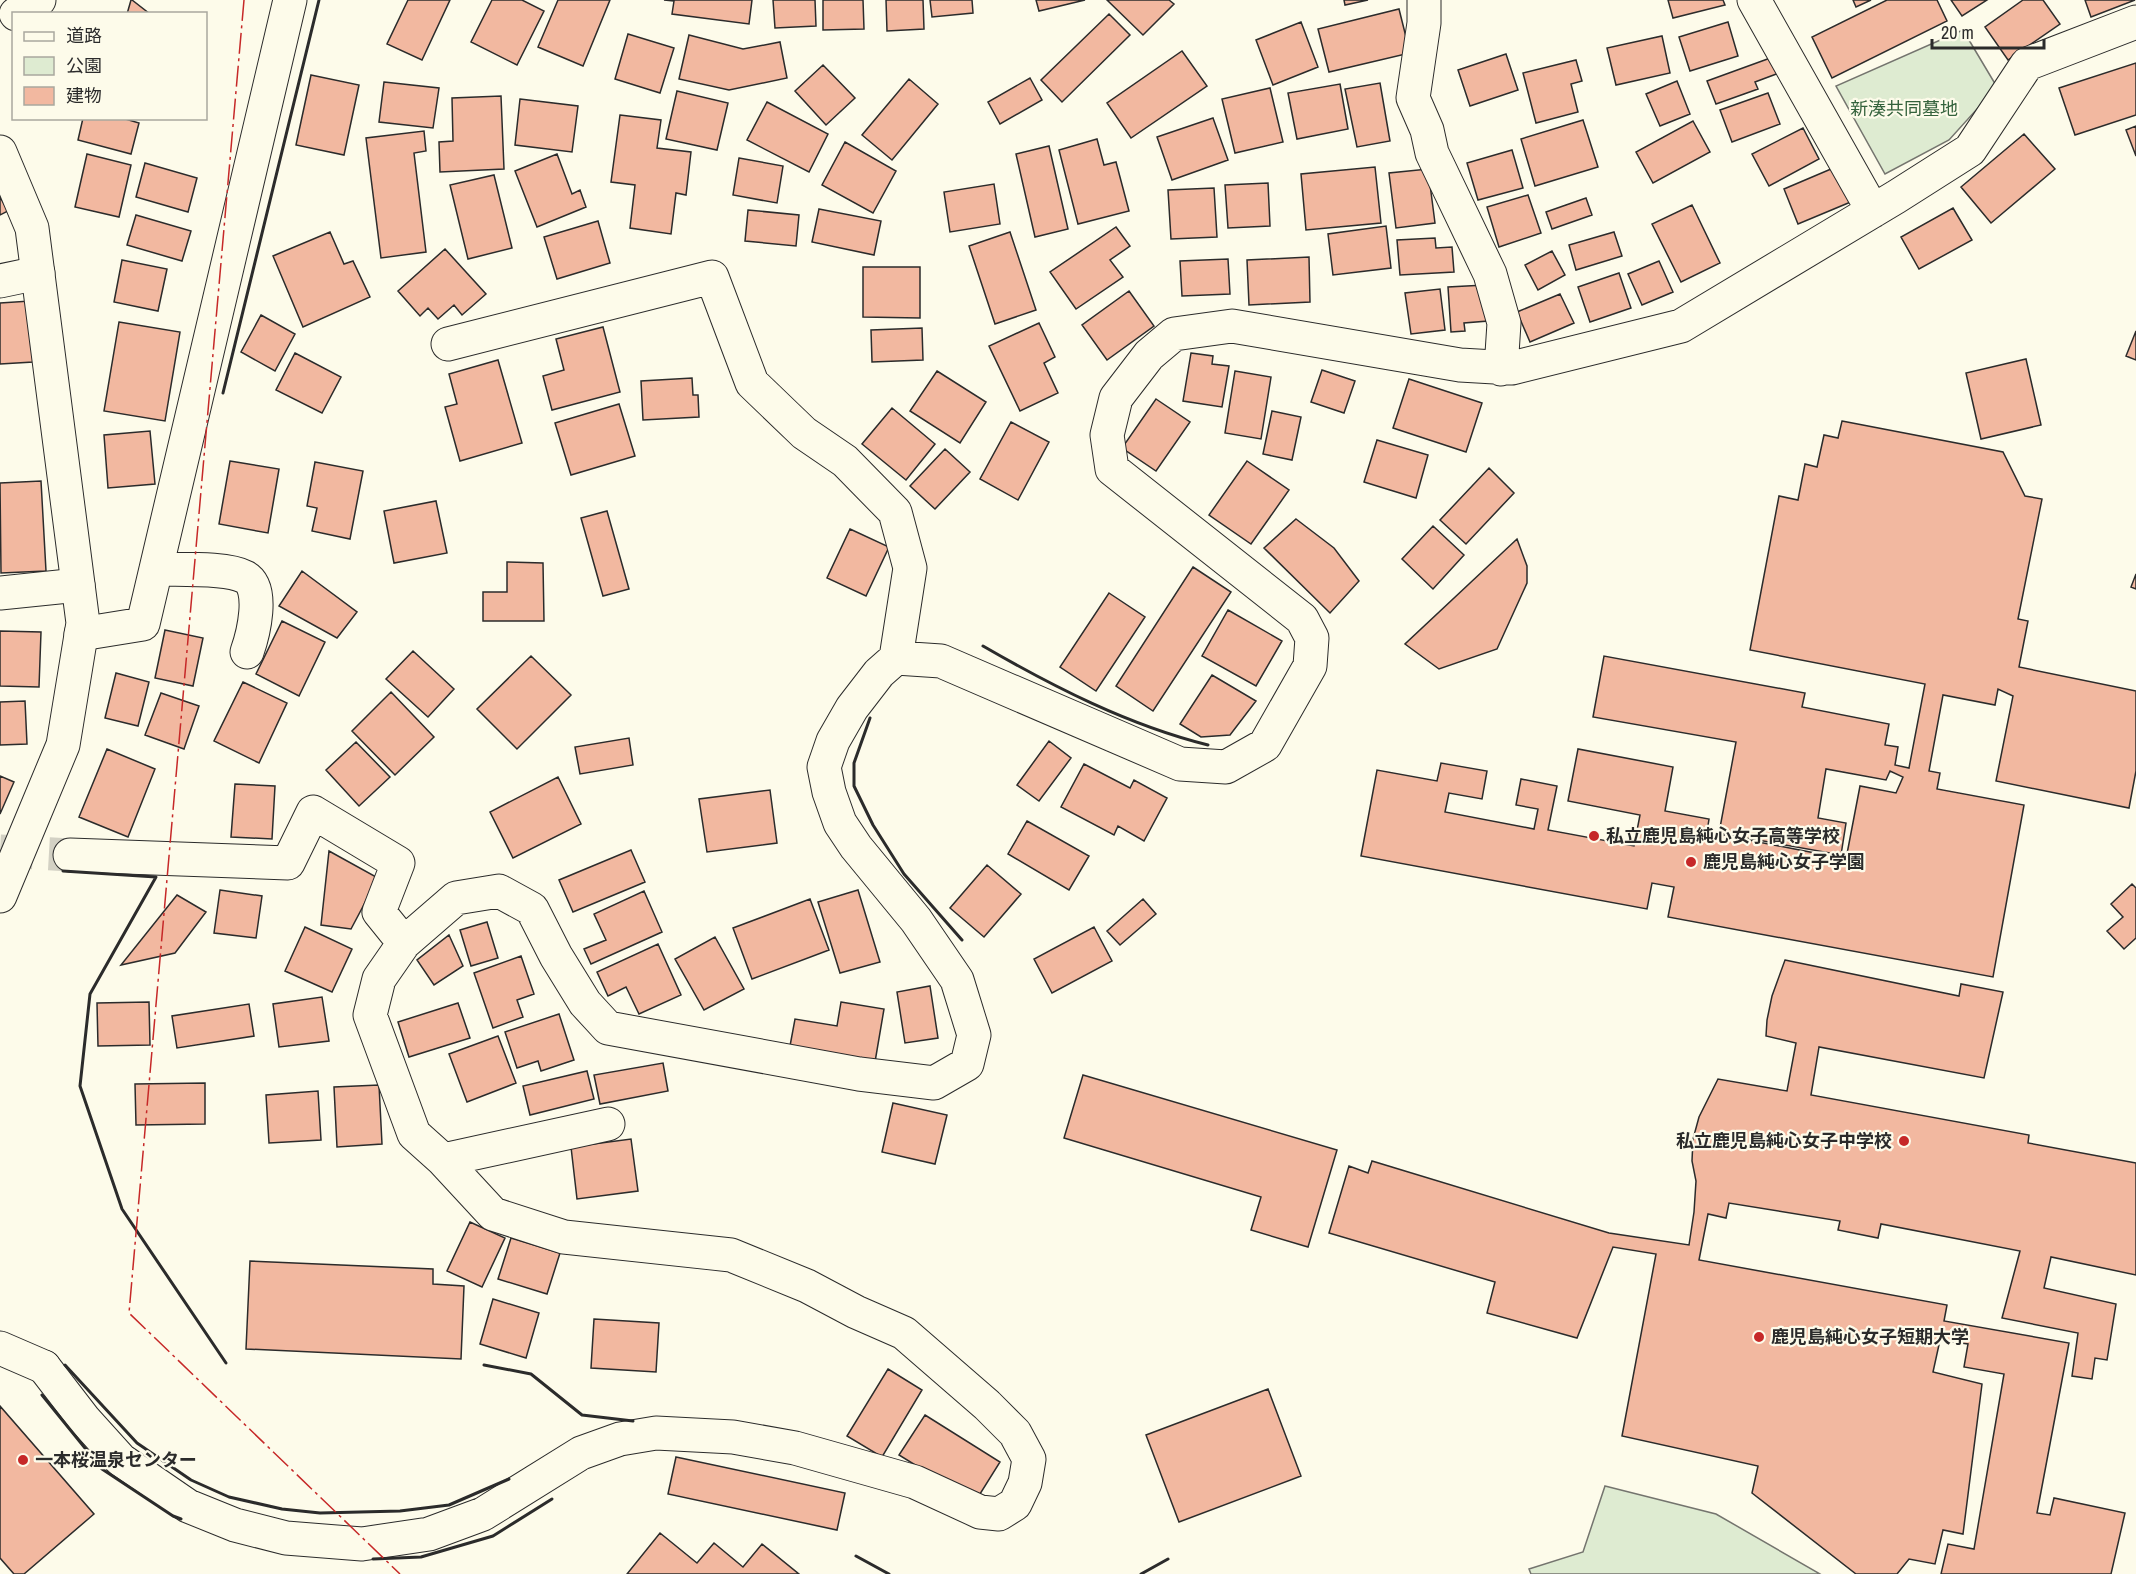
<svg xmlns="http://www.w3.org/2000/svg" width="2136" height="1574" font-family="'Archivo Narrow','Noto Sans JP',sans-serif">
<rect width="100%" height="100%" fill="#fdfbea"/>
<!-- green -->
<path fill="#deebd1" stroke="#74746e" stroke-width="1.5" d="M1963 30 1997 87 1949 140 1885 174 1836 86Z
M1605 1486 1716 1514 1820 1574H1531L1529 1569 1583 1552Z"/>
<!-- building -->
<path fill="#f2b8a0" stroke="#2b2b2b" stroke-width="1.5" d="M131 0H132L150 14H127Z
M408 0H450L422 60 387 44Z
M492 0H522L544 11 517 65 471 42Z
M558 0H610L583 66 538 47Z
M664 0H752L749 24 672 14 674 1Z
M773 0H815L816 26 775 28Z
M823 0H863L864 29 823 30Z
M886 0H923L924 29 887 31Z
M930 0H972L973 13 932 17Z
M1036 0H1085L1039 11Z
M1107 0H1169L1174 4 1143 35Z
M1344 0H1368L1345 5Z
M1668 0H1723L1725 5 1673 18Z
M1853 0H1871L1856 7Z
M1887 0H1937L1947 21 1832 78 1812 37Z
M1951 0H1987L1962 16Z
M2023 0H2043L2060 24 2008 60 1985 27Z
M2085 0H2135L2091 17Z
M1399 9 1410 53 1329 72 1318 29Z
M1109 14 1130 35 1062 102 1041 80Z
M1301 22 1318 67 1273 85 1256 40Z
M1728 22 1738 56 1690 71 1679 37Z
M628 34 674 48 660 93 615 79Z
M689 35 743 49 780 42 787 78 729 90 679 79Z
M1662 36 1670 73 1616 85 1607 48Z
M1182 51 1207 86 1131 138 1107 103Z
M1506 54 1518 90 1470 106 1458 70Z
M1773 57 1779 73 1755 82 1758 89 1716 104 1707 81Z
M1576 60 1582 81 1571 84 1578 112 1536 123 1523 73Z
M2136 63V115L2075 135 2059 88Z
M823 65 855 98 826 125 795 91Z
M311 75 359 85 344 155 296 145Z
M1030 78 1042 100 1000 124 988 102Z
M909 79 938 104 892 160 862 135Z
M1677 81 1690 114 1660 126 1646 94Z
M384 82 439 88 433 128 379 122Z
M1380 83 1390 141 1357 147 1345 89Z
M1340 84 1348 129 1297 139 1288 93Z
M1270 88 1283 142 1235 153 1222 99Z
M677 91 728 103 717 150 666 139Z
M1768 93 1780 124 1732 142 1720 110Z
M501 96 504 169 440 172 439 142 453 141 452 98Z
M520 99 578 106 572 152 515 145Z
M767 102 828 134 809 172 747 140Z
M620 115 661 120 657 148 691 152 686 195 676 193 671 234 630 228 635 185 611 182Z
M83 118H122L139 123 131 154 78 140Z
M1213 118 1228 160 1172 180 1157 137Z
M1583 120 1598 167 1535 186 1521 139Z
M1693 121 1710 152 1653 183 1636 152Z
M2136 126V156L2126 130Z
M1803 128 1819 159 1769 186 1752 154Z
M424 131 426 151 414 153 426 252 381 258 366 138Z
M2024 134 2055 169 1991 223 1961 187Z
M1097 139 1104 165 1116 162 1129 211 1078 224 1059 150Z
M845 142 896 171 873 213 822 185Z
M1049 146 1068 229 1035 237 1016 154Z
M1512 150 1523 188 1478 200 1467 163Z
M87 154 131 165 119 217 75 207Z
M557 154 572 194 580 190 586 207 537 227 515 171Z
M739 158 783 166 777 203 733 195Z
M145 163 197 178 188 212 136 197Z
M1838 166 1853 201 1798 224 1784 189Z
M1375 167 1381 223 1306 230 1301 174Z
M1428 169 1435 223 1396 228 1389 173Z
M494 175 512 248 468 259 450 185Z
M1268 183 1270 226 1228 228 1225 185Z
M994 184 1000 224 950 232 944 192Z
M1214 188 1217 237 1171 239 1168 190Z
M1528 195 1541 233 1499 247 1487 207Z
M0 197 8 211 0 215Z
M1586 198 1592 215 1552 229 1546 212Z
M1692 205 1720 263 1681 282 1652 224Z
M1953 208 1972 240 1919 269 1901 237Z
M819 209 881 221 874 255 812 242Z
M748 210 799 215 796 246 745 241Z
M136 215 191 231 182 261 127 245Z
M598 221 610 263 557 279 544 237Z
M1386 226 1391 268 1333 275 1328 234Z
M1116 227 1130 246 1110 260 1123 277 1076 309 1050 272Z
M330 232 344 264 353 261 370 297 303 327 273 256Z
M1010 232 1036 310 995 324 969 246Z
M1614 232 1622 256 1576 270 1569 245Z
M1435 238 1436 248 1452 247 1454 272 1400 275 1397 240Z
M445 249 486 294 462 315 454 305 438 319 428 308 420 316 398 291Z
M1552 251 1565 275 1538 290 1525 265Z
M1309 257 1310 302 1249 305 1247 260Z
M1228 259 1230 294 1182 296 1180 261Z
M122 260 167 269 158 311 114 302Z
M1659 261 1673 292 1642 305 1628 274Z
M863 267H920V318L863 317Z
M1619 273 1631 308 1590 322 1578 287Z
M1485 285 1488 321 1464 323 1465 331 1451 332 1448 287Z
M1440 289 1445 330 1411 334 1405 293Z
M1129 291 1154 326 1107 360 1082 325Z
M1560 294 1574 323 1530 342 1517 312Z
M30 301 33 362 0 364V303Z
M261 315 295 334 275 371 241 352Z
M119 322 180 332 165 421 104 411Z
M1039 323 1055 357 1044 363 1058 393 1020 411 989 346Z
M603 327 620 392 552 410 543 376 564 370 556 339Z
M922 328 923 360 872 362 871 330Z
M2136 331V360L2126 356Z
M295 353 341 377 322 413 276 390Z
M1191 353 1213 356 1212 364 1229 366 1222 407 1183 401Z
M2026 359 2041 425 1981 439 1966 373Z
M498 360 522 443 460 461 445 407 457 404 449 374Z
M1322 370 1355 381 1344 413 1311 402Z
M937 371 986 402 960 443 910 411Z
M1235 371 1271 377 1261 439 1225 433Z
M692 378 693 395H698L699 417 643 420 641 381Z
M1409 379 1482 403 1466 452 1393 428Z
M1156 399 1190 422 1156 471 1122 448Z
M619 404 635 456 571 475 555 423Z
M892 408 935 444 906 480 862 444Z
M1272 411 1301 417 1292 460 1263 454Z
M1842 421 2003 452 2025 496 2042 499 2018 619 2028 621 2019 667 2136 691V771L2129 808 1996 781 2013 696 1998 689 1995 705 1943 695 1929 771 1940 773 1937 789 2024 805 1993 977 1668 917 1674 887 1652 883 1647 909 1361 856 1377 770 1437 781 1441 763 1487 771 1482 799 1449 793 1445 812 1534 829 1538 809 1516 805 1521 779 1557 786 1548 830 1634 846 1640 815 1568 801 1578 749 1673 767 1665 811 1709 819 1707 832 1846 859 1860 786 1896 793 1903 777 1890 771 1886 780 1826 769 1818 818 1846 823 1841 855 1719 833 1736 742 1593 717 1604 656 1805 693 1802 707 1889 724 1885 745 1898 747 1895 765 1909 768 1925 684 1750 650 1779 496 1798 500 1805 464 1817 467 1824 435 1838 438Z
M1011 422 1049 442 1018 500 980 479Z
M150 431 155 484 108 488 104 435Z
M1377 440 1428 455 1416 498 1364 482Z
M945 449 970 472 935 509 910 486Z
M230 461 279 469 268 533 219 524Z
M1247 461 1289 490 1251 544 1209 515Z
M315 462 363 471 350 539 312 531 317 508 307 506Z
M1489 468 1514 493 1466 544 1440 520Z
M41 481 46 571 1 573 0 483Z
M436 501 447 553 394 563 384 511Z
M607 511 629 589 603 596 581 518Z
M1296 519 1334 548 1359 581 1330 613 1264 548Z
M1433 526 1464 555 1433 589 1402 559Z
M850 529 889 547 866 596 827 578Z
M1517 539 1527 566V583L1497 649 1439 669 1405 644Z
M507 562 543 563 544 621H483V592H507Z
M1193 567 1231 592 1153 711 1116 686Z
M302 571 357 612 337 638 279 606Z
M2136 574V589L2131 587Z
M1109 593 1145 617 1096 691 1060 667Z
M1228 610 1282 641 1256 686 1202 656Z
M282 621 325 642 299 696 256 674Z
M165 630 203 638 193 686 155 678Z
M0 631 41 632 39 687 0 686Z
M413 651 454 689 428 717 386 679Z
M531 656 571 695 517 749 477 709Z
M116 673 149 682 138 726 105 718Z
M1212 675 1256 701 1230 735 1201 737 1180 724Z
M243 682 287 703 259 763 214 741Z
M391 692 434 737 395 775 352 731Z
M161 693 199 706 184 749 145 735Z
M25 701 27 744 0 745V702Z
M629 738 633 765 580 774 575 747Z
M1049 741 1071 758 1039 801 1017 785Z
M356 742 390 777 359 806 326 770Z
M107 749 155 769 128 837 79 817Z
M1084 764 1130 788 1134 780 1167 798 1144 841 1118 826 1114 835 1061 807Z
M0 776 14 782 0 814Z
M558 777 581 824 513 858 490 812Z
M235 784 275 786 272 839 231 837Z
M770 790 777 843 707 852 699 799Z
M1027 821 1089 856 1069 890 1008 854Z
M631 850 645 882 573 912 559 880Z
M329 851 378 878 351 929 321 925Z
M987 865 1021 894 984 937 950 908Z
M2132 884 2136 888V938L2124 949 2107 931 2123 917 2111 904Z
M220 890 262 896 256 938 214 933Z
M858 890 880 962 840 973 818 902Z
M644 891 662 932 591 964 584 949 606 940 594 914Z
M177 895 206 912 175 953 121 965Z
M810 899 829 950 752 979 733 928Z
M1143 899 1156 914 1120 945 1107 931Z
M487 922 498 958 471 966 460 930Z
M305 927 352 949 332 992 285 971Z
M1094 927 1112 961 1052 993 1034 959Z
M449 935 463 966 434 985 417 960Z
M715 937 744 989 704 1010 675 959Z
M658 944 681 995 639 1014 626 987 608 996 597 972Z
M521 956 534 994 517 1000 523 1017 493 1028 474 973Z
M1785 960 1959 996 1961 984 2003 992 1984 1078 1819 1047 1811 1095 2029 1135 2028 1143 2136 1163V1275L2051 1257 2044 1288 2116 1304 2107 1360 2095 1358 2092 1379 2072 1376 2078 1333 2002 1318 2020 1251 1881 1224 1878 1238 1838 1230 1840 1221 1729 1203 1726 1218 1708 1214 1699 1260 1947 1305 1944 1321 2069 1343 2037 1513 2050 1515 2054 1498 2125 1513 2111 1574H1941L1948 1544 1974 1549 2004 1374 1964 1367 1968 1344 1940 1340 1933 1372 1982 1384 1963 1534 1943 1530 1935 1564 1909 1559 1897 1574H1856L1752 1493 1758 1466 1622 1436 1656 1254 1613 1247 1577 1338 1487 1313 1495 1282 1329 1233 1349 1166 1368 1173 1372 1161 1609 1233 1689 1245 1694 1212 1696 1181 1692 1161 1693 1139 1699 1117 1718 1079 1787 1091 1796 1043 1766 1036 1767 1020 1772 996Z
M930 986 938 1038 905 1043 897 992Z
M322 997 329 1041 279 1047 273 1004Z
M149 1002 150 1045 98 1046 97 1003Z
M841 1002 884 1009 875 1062 790 1046 795 1019 837 1026Z
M458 1003 470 1038 409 1057 398 1022Z
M249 1004 254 1036 177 1048 172 1016Z
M559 1014 574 1060 541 1071 538 1061 517 1068 505 1032Z
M498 1036 516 1083 467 1102 449 1054Z
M663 1063 668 1091 600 1104 594 1075Z
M587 1071 594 1099 530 1115 523 1086Z
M1083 1075 1337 1150 1308 1247 1251 1230 1261 1197 1064 1138Z
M205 1083V1124L136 1125 135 1084Z
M379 1085 382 1144 337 1147 334 1087Z
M318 1091 321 1140 269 1143 266 1095Z
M893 1103 947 1115 935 1164 882 1152Z
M631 1139 638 1191 577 1199 571 1147Z
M470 1222 505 1238 482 1287 447 1271Z
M511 1238 560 1253 547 1294 498 1279Z
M250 1261 433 1269V1284L464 1286 461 1359 246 1349Z
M493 1299 539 1313 526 1358 480 1344Z
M594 1319 659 1323 656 1372 591 1368Z
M888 1369 922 1390 882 1457 847 1436Z
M1268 1389 1301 1476 1179 1522 1146 1435Z
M0 1406 94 1514 24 1574H14L0 1558Z
M925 1415 1000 1462 975 1502 899 1455Z
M676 1457 845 1493 837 1530 668 1494Z
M660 1533 697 1563 714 1543 743 1567 762 1544 799 1574H627Z"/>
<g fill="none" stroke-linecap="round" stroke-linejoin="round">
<!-- street-tunnel -->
<path stroke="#d3d1c4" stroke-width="33" stroke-dasharray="33 16" stroke-linecap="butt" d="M0 851 70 855"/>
<!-- street casing -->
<g stroke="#2b2b2b" stroke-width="35">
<path id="street" d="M1424 0V23L1413 98 1427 130 1432 153 1490 274 1504 323 1501 369
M1754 0 1873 211
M16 14 39 0
M0 281 38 273
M448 344 712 277 752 383 804 433 845 461 895 512 910 568 896 658
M156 569C178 570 226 567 245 577 265 588 253 635 247 652
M0 593 78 585
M81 634 143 624 290 0
M70 855 288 863 313 812 398 863 379 912 404 943
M443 1160 608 1124
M44 1367 84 1419 121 1460 188 1506 235 1525 286 1538 362 1544 429 1534 483 1514 581 1453 620 1439 656 1433 733 1437 795 1448 915 1482 980 1512 999 1514 1015 1504 1025 1483 1029 1459 1015 1433 987 1405 904 1333 856 1312 807 1286 731 1255 564 1237 493 1214 443 1160 414 1134 370 1015 379 979 404 943 456 898 499 891 532 909 556 956 585 1003 608 1028 859 1074 934 1083 967 1064 974 1035 957 980 916 920 856 847 840 823 829 792 824 767 833 741 852 708 879 673 896 658 941 661 1180 764 1226 767 1265 745 1310 666 1312 638 1302 619 1112 469 1107 435 1116 398 1149 355 1174 334 1232 326 1460 365 1512 368 1681 326 1896 197 1970 150 2027 64 2136 22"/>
</g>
<!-- secondary casing -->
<g stroke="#2b2b2b" stroke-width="35">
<path id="secondary" d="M0 152 32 228 83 623 63 745 0 896
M0 1348 44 1367"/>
</g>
<!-- street -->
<use href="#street" stroke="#fdfbea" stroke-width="33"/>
<!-- secondary -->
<use href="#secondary" stroke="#fdfbea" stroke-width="33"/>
<!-- wall -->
<path stroke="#2b2b2b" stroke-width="3" d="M223 393 319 0
M983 646C1054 687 1128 725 1208 745
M870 718 854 763V786L873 825 904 874 962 940
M63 871 156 877 90 994 80 1086 122 1209 226 1363
M65 1365 137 1443 191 1480 229 1497 282 1509 320 1513 400 1511 449 1505 509 1479
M484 1365 531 1374 582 1415 633 1421
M42 1395 102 1469 173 1516 181 1519
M856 1556 889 1574
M373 1559 421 1557 493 1536 552 1499
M1141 1574 1168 1559"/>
<!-- power -->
<path stroke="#c62828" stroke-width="1.5" stroke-dasharray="21 4.5 3 4.5" stroke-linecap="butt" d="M244 0 129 1313 400 1574"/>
</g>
<!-- markers -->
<g fill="#c62828" stroke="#fdfbea" stroke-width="2">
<circle cx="1594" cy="836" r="6"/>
<circle cx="1691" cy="862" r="6"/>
<circle cx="1904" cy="1141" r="6"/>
<circle cx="1759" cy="1337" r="6"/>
<circle cx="23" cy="1460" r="6"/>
</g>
<g text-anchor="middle" stroke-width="4.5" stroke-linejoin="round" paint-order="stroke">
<!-- park labels -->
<g font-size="18" fill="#34623c" stroke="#fdfbea">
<text x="1904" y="115">新湊共同墓地</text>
</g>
<!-- poi labels -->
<g font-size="18" font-weight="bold" fill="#2b2b2b" stroke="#fdfbea" text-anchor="start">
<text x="1606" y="842">私立鹿児島純心女子高等学校</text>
<text x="1703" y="868">鹿児島純心女子学園</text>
<text x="1892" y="1147" text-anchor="end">私立鹿児島純心女子中学校</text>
<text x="1771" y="1343">鹿児島純心女子短期大学</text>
<text x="35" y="1466">一本桜温泉センター</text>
</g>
</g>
<!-- legend -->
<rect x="12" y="12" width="195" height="108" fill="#fdfbea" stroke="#a9a89e" stroke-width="1.5"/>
<rect x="24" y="32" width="30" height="9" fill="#fdfbea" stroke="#a9a89e" stroke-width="1.5"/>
<text x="66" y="42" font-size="18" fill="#2b2b2b">道路</text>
<rect x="24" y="57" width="30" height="18" fill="#deebd1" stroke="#a9a89e" stroke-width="1.5"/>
<text x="66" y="72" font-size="18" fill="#2b2b2b">公園</text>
<rect x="24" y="87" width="30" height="18" fill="#f2b8a0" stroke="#a9a89e" stroke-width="1.5"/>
<text x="66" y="102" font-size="18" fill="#2b2b2b">建物</text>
<!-- scale -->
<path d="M1932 39v9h112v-9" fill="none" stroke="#2b2b2b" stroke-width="3"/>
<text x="1941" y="39" font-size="18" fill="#2b2b2b" stroke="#fdfbea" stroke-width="4.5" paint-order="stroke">20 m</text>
</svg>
